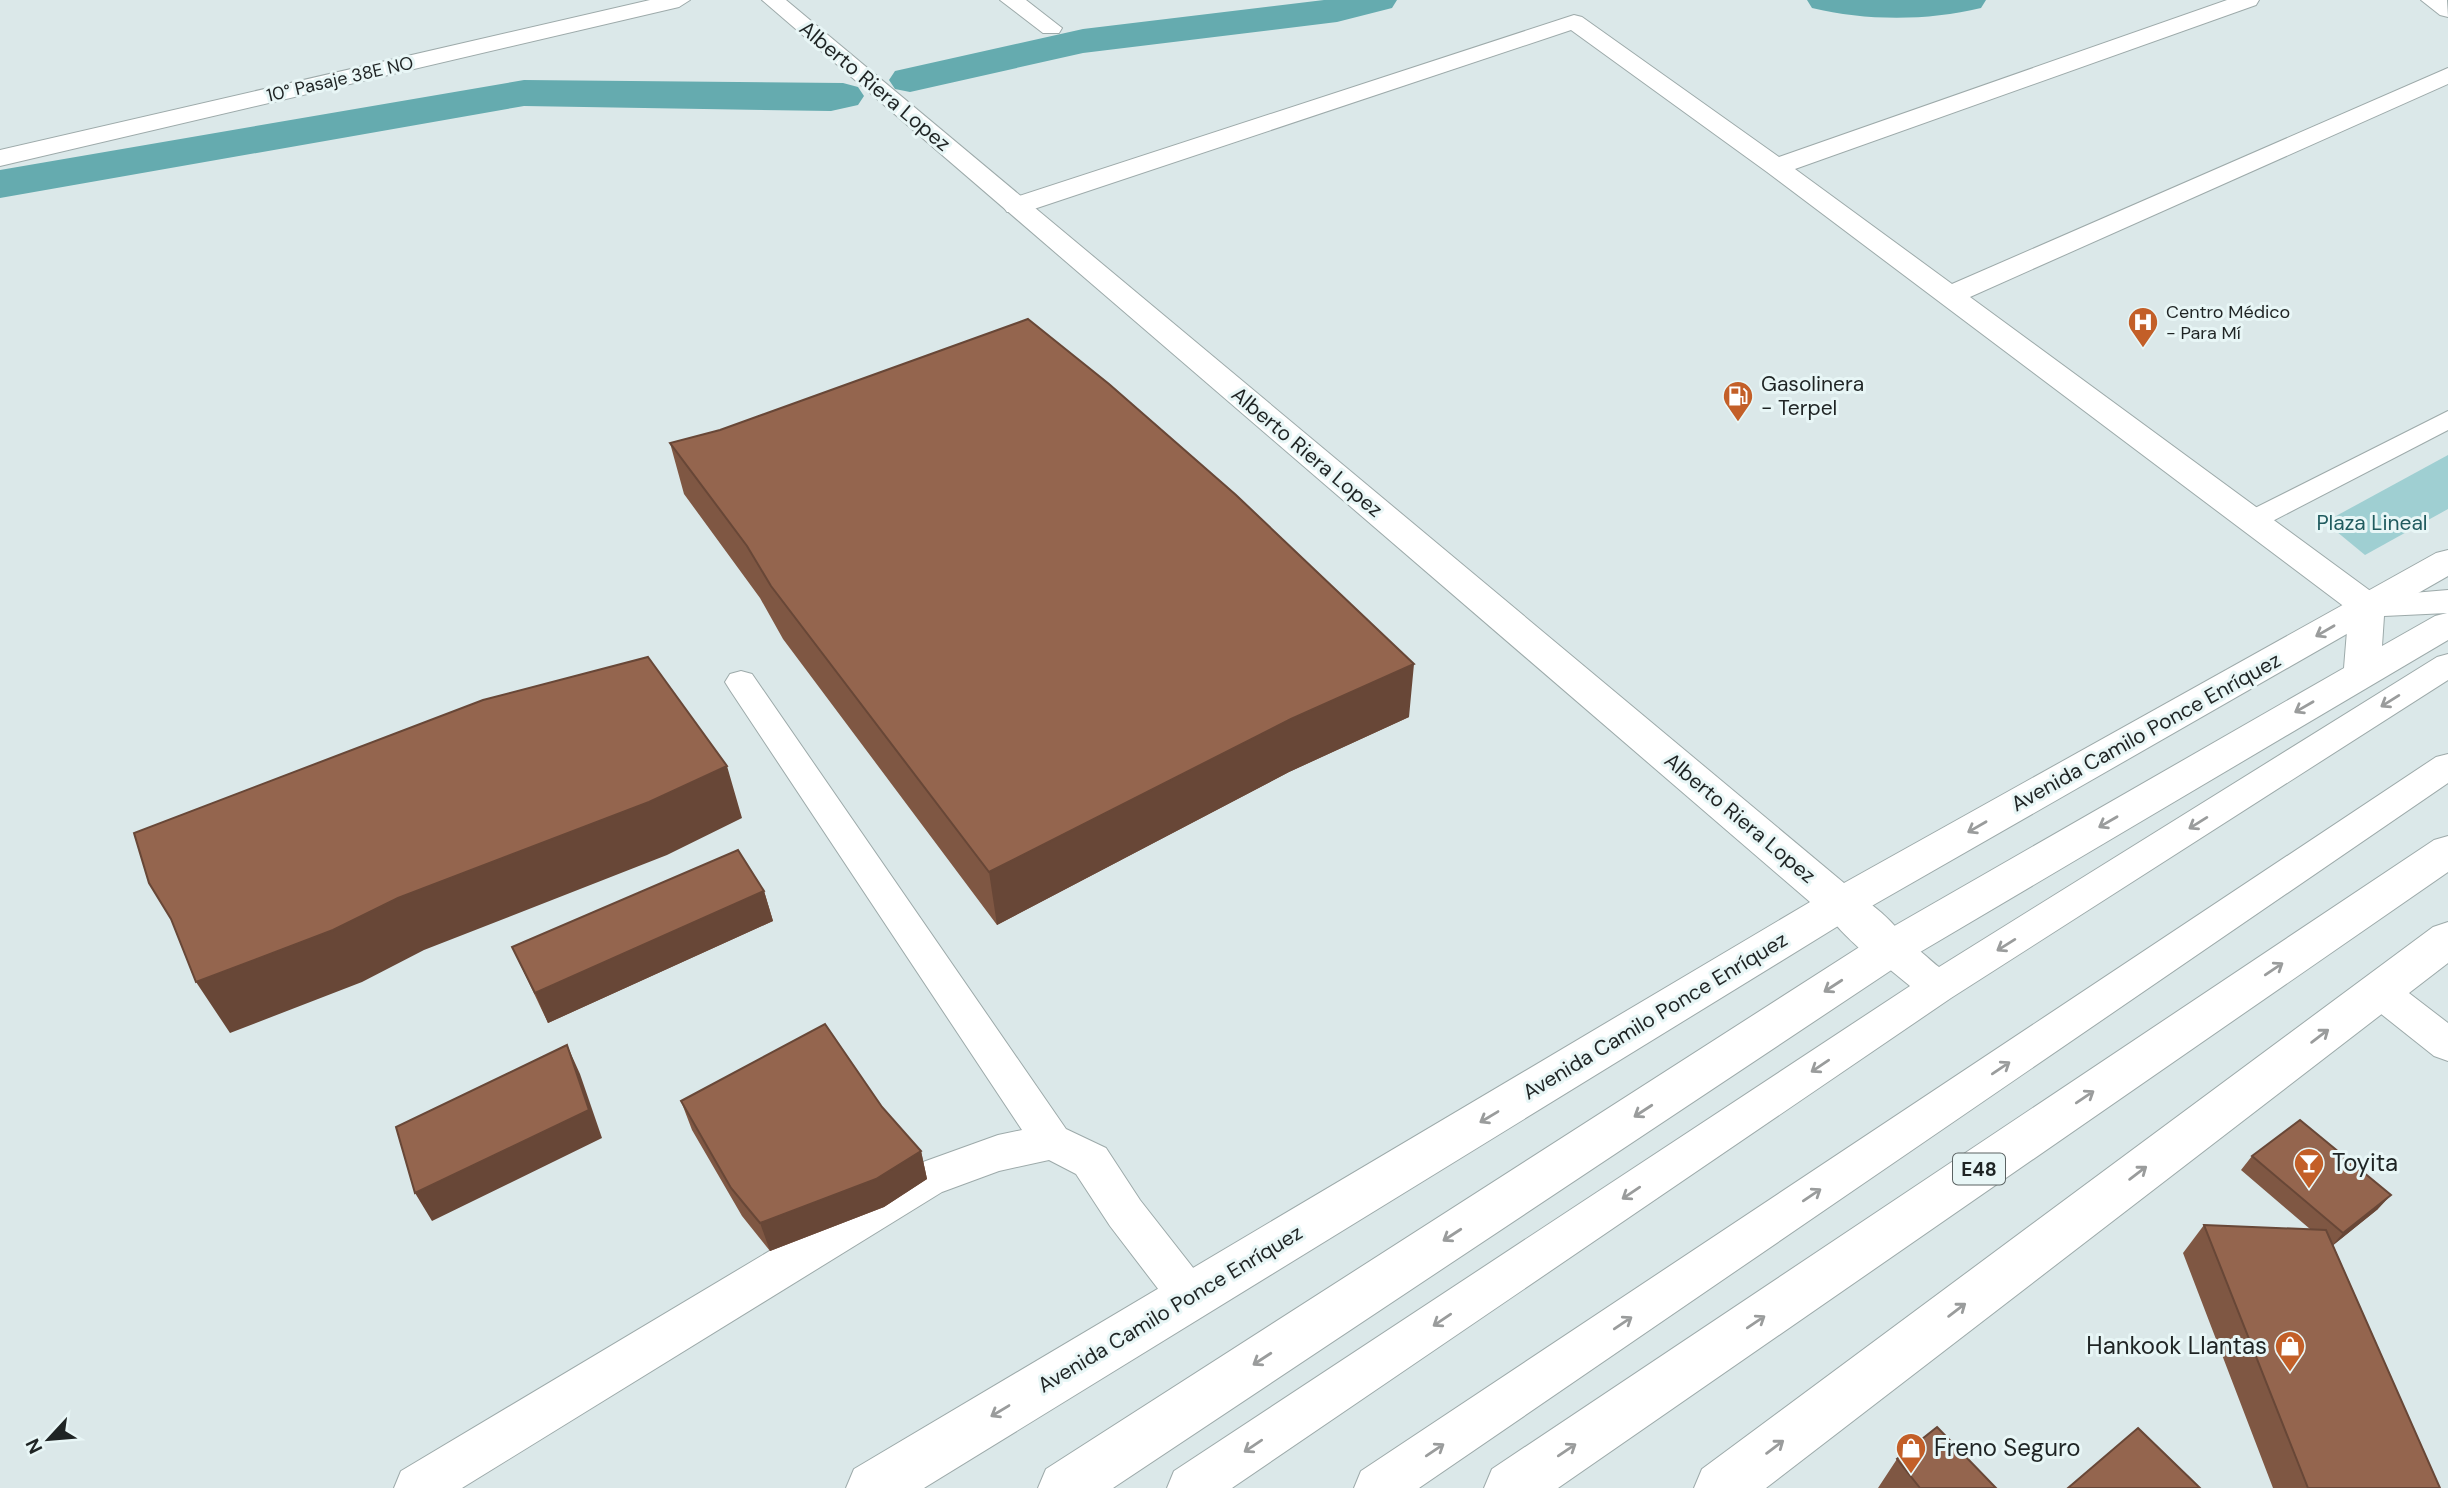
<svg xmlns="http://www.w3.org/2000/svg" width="2448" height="1488" font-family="'DM Sans',sans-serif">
<rect width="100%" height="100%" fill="#dbe8e9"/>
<!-- green -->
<path fill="#9fcfd2" d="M2448 455V509L2365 555 2325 522Z"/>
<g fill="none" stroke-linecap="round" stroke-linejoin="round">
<!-- canal -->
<path fill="#65abaf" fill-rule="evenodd" d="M1324 0H1397L1392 8 1337 22 1083 53 910 92 895 89 889 80 895 71 1083 29Z
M1807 0H1986L1981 8C1927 21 1866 21 1812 8Z
M524 80 843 83 858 87 864 96 858 105 831 111 524 106 0 198V170Z"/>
<!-- service casing -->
<g stroke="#9daaaa" stroke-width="2">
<path id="service" d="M2448 411V430L2261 527 2251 530 2241 527 2236 521 2241 515Z
M2448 654V680L1951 998 1232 1488H1167L1174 1471 1910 986 1877 959 1871 949 1877 939C1903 930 1920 952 1939 967L2437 657Z
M741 671 752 674 1066 1129 1106 1148 1140 1200 1205 1283 1212 1297 1205 1311 1190 1317 1175 1311 1110 1226 1076 1174 1049 1160 999 1171 942 1192 462 1488H394L401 1471 912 1166 998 1135 1022 1130 730 690 725 682 730 674Z
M2448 754V783L1419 1488H1354L1361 1471 2436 757Z
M2379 976 2392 980 2448 1023V1061L2434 1056 2366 1002 2360 991 2366 980Z"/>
</g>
<!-- minor casing -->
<g stroke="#9daaaa" stroke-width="2">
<path id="minor" d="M650 0H690L679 7 0 166V150Z
M1000 0H1026L1062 28 1059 33H1043Z
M2227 0H2259L2256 5 1795 169 1952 284 2448 68V84L1970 297 2380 598 2385 606 2380 614 2367 618 2354 614 1767 172 1571 30 1025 212H1007L1003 206 1007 200 1574 15 1582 17 1779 157Z
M2421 0H2447L2448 17 2440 15Z
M1841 888C1867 896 1899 925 1911 949L1905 961C1901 962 1894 966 1889 966 1871 965 1829 920 1820 904L1826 893Z"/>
</g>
<!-- secondary casing -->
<g stroke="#9daaaa" stroke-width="2">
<path id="secondary" d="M762 0H786L1844 883 2436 553 2448 550V576L1856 915 924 1488H846L854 1469 1810 902Z
M2448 922V963L1766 1488H1694L1702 1469 2433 927Z"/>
</g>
<!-- primary casing -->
<g stroke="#9daaaa" stroke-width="2">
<path id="primary" d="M2448 590V640L1905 961 1113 1488H1038L1046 1469 1875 937 2344 668 2349 606 2354 598ZM2447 613 2435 616 2382 646 2384 616Z
M2448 836V872L1558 1488H1484L1492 1469 2434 840Z"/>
</g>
<!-- service -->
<use href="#service" fill="#fff" fill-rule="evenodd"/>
<!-- minor -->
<use href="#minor" fill="#fff" fill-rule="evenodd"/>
<!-- secondary -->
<use href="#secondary" fill="#fff" fill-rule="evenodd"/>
<!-- primary -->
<use href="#primary" fill="#fff" fill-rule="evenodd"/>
</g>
<!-- wall -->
<path fill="#7f5743" d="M670 443 1409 717 1289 772 997 925 783 639 760 598 684 494Z
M764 891 773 921 548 1023 512 947Z
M681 1101 882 1107 921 1151 927 1179 884 1207 770 1251 742 1216 692 1130Z
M2252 1156 2378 1209 2333 1245 2440 1488H2273L2183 1253 2204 1225 2310 1229 2241 1170Z
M1897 1459 1996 1488H1878Z"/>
<!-- shaded-wall -->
<path fill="#684737" d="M1414 664 1409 717 1289 772 997 925 989 872 1291 719Z
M727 766 742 818 667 855 424 950 362 982 230 1033 196 982 398 898Z
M764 891 773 921 548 1023 535 993Z
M567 1045 580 1074 602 1138 432 1221 415 1193Z
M921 1151 927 1179 884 1207 770 1251 760 1223Z
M2391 1195 2378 1209 2331 1247 2343 1233Z"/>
<!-- building -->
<path fill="#94654e" stroke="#684737" stroke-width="2" d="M1028 319 1109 384 1236 495 1414 664 1291 719 989 872 771 586 747 546 670 443 720 430Z
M648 657 727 766 649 802 398 898 333 930 196 982 171 919 149 883 134 833 483 700Z
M738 850 764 891 535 993 512 947Z
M825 1024 882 1107 921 1151 876 1179 760 1223 731 1188 681 1101Z
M567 1045 589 1110 415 1193 396 1127Z
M2300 1120 2391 1195 2343 1233 2252 1156Z
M2204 1225 2326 1230 2440 1488H2308Z
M1937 1427 1996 1488H1920L1897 1459Z
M2138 1428 2200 1488H2068Z"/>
<!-- one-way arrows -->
<defs><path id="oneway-shaft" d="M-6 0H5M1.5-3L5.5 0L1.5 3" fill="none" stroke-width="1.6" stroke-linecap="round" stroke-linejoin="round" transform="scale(1.75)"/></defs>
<g stroke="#9a9c9c">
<use href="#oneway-shaft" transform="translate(2325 631) rotate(150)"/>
<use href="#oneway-shaft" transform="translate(2390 701) rotate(148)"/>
<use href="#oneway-shaft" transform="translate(2304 707) rotate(150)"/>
<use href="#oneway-shaft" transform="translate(2108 822) rotate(150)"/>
<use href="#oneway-shaft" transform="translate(2198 823) rotate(148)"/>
<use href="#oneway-shaft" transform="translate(1977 827) rotate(150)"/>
<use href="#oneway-shaft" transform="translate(2006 945) rotate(148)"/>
<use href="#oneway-shaft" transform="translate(2274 969) rotate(-34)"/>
<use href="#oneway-shaft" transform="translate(1833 986) rotate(147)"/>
<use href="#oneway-shaft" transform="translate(2320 1036) rotate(-37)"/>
<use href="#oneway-shaft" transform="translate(1820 1066) rotate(146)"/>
<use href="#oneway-shaft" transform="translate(2001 1068) rotate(-34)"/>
<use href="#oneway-shaft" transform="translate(2085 1097) rotate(-34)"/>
<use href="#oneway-shaft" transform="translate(1643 1111) rotate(147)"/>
<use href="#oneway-shaft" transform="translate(1489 1117) rotate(149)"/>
<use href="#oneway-shaft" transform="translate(2138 1173) rotate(-37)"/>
<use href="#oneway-shaft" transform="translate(1631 1193) rotate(146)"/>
<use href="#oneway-shaft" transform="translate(1812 1195) rotate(-34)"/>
<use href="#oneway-shaft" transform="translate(1452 1235) rotate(147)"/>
<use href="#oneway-shaft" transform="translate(1957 1310) rotate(-37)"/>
<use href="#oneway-shaft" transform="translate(1442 1320) rotate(146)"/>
<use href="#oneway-shaft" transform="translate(1756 1322) rotate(-34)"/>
<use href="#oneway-shaft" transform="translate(1623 1323) rotate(-34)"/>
<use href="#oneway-shaft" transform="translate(1262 1359) rotate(147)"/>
<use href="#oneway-shaft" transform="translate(1000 1411) rotate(149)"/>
<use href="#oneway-shaft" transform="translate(1253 1446) rotate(146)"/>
<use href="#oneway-shaft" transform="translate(1775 1447) rotate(-37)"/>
<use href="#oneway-shaft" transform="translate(1435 1450) rotate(-34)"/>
<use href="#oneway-shaft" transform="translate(1567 1450) rotate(-34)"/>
</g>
<!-- icons -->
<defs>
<g id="hospital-pin" transform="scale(1.575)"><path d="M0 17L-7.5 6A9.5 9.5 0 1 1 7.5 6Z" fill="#c35f28" stroke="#e8f6f6"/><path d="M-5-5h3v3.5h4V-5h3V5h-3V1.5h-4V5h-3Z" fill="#fff"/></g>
<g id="fuel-pin" transform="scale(1.575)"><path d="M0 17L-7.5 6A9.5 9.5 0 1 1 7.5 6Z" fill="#c35f28" stroke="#e8f6f6"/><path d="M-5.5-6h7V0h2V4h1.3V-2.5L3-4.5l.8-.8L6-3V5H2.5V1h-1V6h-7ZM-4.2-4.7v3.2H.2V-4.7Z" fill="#fff"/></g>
<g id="bar-pin" transform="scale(1.575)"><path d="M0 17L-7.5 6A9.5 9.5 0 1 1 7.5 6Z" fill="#c35f28" stroke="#e8f6f6"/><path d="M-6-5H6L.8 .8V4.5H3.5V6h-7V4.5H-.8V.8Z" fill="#fff"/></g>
<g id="shop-pin" transform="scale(1.575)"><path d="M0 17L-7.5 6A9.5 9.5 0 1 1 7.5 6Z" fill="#c35f28" stroke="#e8f6f6"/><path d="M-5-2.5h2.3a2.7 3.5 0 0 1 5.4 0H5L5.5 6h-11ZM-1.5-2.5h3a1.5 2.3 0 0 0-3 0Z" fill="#fff"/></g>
</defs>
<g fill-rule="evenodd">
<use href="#hospital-pin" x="2143" y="322"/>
<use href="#fuel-pin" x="1738" y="396"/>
<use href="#bar-pin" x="2309" y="1163"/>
<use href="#shop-pin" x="2290" y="1346"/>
<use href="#shop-pin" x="1911" y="1448"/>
</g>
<g text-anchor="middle" stroke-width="6" stroke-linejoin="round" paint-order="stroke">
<!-- far-street labels -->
<g font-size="18" fill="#1f2424" stroke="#e8f6f6">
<text transform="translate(340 79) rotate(-13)" y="6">10° Pasaje 38E NO</text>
</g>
<!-- far-poi labels -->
<g font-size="18" fill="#1f2424" stroke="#e8f6f6" text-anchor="start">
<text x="2166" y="318">Centro Médico<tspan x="2166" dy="21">- Para Mí</tspan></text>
</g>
<!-- shield labels -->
<rect fill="#e8f6f6" stroke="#5b6363" stroke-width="2" x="1953" y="1153.5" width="52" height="31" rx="5"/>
<g font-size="19" font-weight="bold" fill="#1f2424">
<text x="1979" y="1176">E48</text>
</g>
<!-- street labels -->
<g font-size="21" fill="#1f2424" stroke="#e8f6f6">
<text transform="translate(875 86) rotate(40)" y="7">Alberto Riera Lopez</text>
<text transform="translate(1307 452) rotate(40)" y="7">Alberto Riera Lopez</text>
<text transform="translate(2146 732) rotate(-29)" y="7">Avenida Camilo Ponce Enríquez</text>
<text transform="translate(1740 818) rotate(40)" y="7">Alberto Riera Lopez</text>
<text transform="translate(1655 1016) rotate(-31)" y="7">Avenida Camilo Ponce Enríquez</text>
<text transform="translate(1170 1309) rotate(-31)" y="7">Avenida Camilo Ponce Enríquez</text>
</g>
<!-- poi labels -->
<g font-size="21" fill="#1f2424" stroke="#e8f6f6" text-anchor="start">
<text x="1761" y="391">Gasolinera<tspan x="1761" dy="24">- Terpel</tspan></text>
</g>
<!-- park labels -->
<g font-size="21" fill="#205b5f" stroke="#e8f6f6">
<text x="2372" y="530">Plaza Lineal</text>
</g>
<!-- near-poi labels -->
<g font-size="24" fill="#1f2424" stroke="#e8f6f6" text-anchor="start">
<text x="2332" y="1171">Toyita</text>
<text x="2267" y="1354" text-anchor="end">Hankook Llantas</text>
<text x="1934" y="1456">Freno Seguro</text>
</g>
</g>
<!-- north arrow -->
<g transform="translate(49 1439) rotate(244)" stroke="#e8f6f6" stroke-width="5" paint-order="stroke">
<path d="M0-5L12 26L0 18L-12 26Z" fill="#1f2424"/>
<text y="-10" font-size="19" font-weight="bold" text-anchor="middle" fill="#1f2424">N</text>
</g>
</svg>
